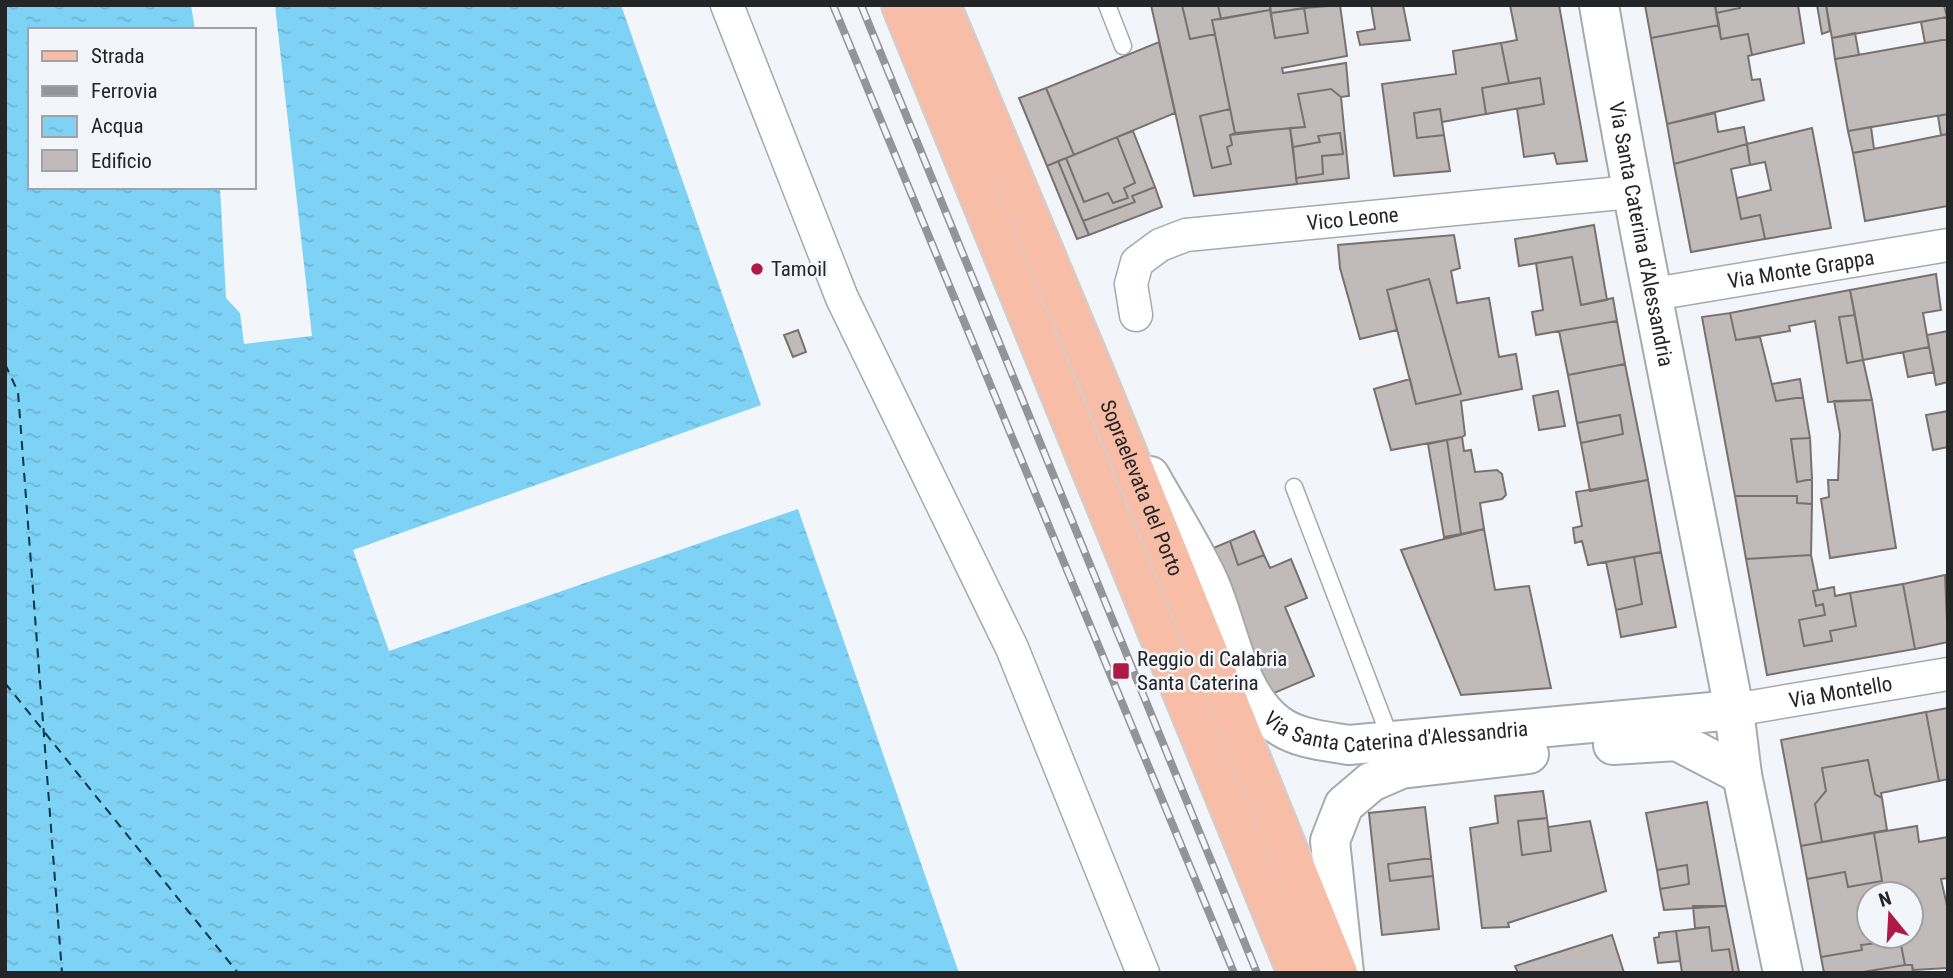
<svg xmlns="http://www.w3.org/2000/svg" width="1953" height="978" font-family="'Roboto Condensed',sans-serif">
<defs>
<pattern id="water-ripples" width="26" height="14" patternUnits="userSpaceOnUse" patternTransform="scale(1.75)"><rect width="26" height="14" fill="#7ed2f5"/><path d="M2 4q2-2 4 0t4 0M15 11q2-2 4 0t4 0" fill="none" stroke="#6db4d2"/></pattern>
</defs>
<rect width="100%" height="100%" fill="#f2f5f9"/>
<!-- water -->
<path fill="url(#water-ripples)" d="M5 5H191L195 30H30V187H220L226 298 240 313 244 344 312 336 275 5H621L761 405 353 550 389 651 798 509 959 973H5Z"/>
<g fill="none" stroke-linecap="round" stroke-linejoin="round">
<!-- ferry -->
<path stroke="#023849" stroke-width="2" stroke-dasharray="9 7" stroke-linecap="butt" d="M5 364 18 392 62 973
M5 683 238 973"/>
</g>
<!-- building -->
<path fill="#c0bab8" stroke="#777270" stroke-width="2" fill-rule="evenodd" d="M1151 5H1182L1190 39 1215 34 1230 109 1200 116 1212 168 1231 164 1227 147 1232 145 1230 135 1290 128 1297 184 1194 196Z
M1182 5H1218L1221 19 1212 20 1215 34 1190 39Z
M1218 5H1270V10L1221 19Z
M1270 5H1327L1271 13Z
M1340 5 1347 56 1282 68 1283 73 1346 63 1349 96 1341 97 1331 89 1298 94 1305 127 1235 133 1212 20 1270 10 1275 38 1308 33 1304 8Z
M1371 5H1403L1410 40 1360 45 1357 32 1375 29Z
M1510 5H1559L1587 161 1557 164 1554 153 1524 157 1517 109 1544 104 1540 78 1509 83 1501 43 1517 40Z
M1645 5H1715L1719 25 1651 38Z
M1715 5H1740V8L1716 13Z
M1740 5H1798L1804 43 1752 55 1748 34 1721 39 1716 13 1740 8Z
M1817 5H1826L1830 31 1822 34Z
M1826 5H1944L1947 17 1832 38Z
M1304 8 1308 33 1275 38 1271 13Z
M1947 17 1948 39 1925 43 1921 22Z
M1719 25 1721 39 1748 34 1752 55 1748 56 1752 80 1760 79 1764 100 1667 124 1651 38Z
M1855 33 1859 55 1835 59 1832 38Z
M1948 39V114L1848 131 1835 59Z
M1159 42 1175 113 1074 155 1046 88Z
M1501 43 1509 83 1482 88 1486 114 1442 122 1440 109 1414 113 1417 138 1444 135 1450 171 1394 176 1382 84 1456 74 1453 51Z
M1540 78 1544 104 1486 114 1482 88Z
M1046 88 1074 155 1047 166 1019 98Z
M1331 89 1341 97 1349 178 1297 184 1296 178 1323 174 1322 156 1343 154 1340 133 1318 136 1320 142 1293 147 1290 128 1305 127 1298 94Z
M1230 109 1235 133 1230 135 1232 145 1227 147 1231 164 1212 168 1200 116Z
M1440 109 1444 135 1417 138 1414 113Z
M1715 113 1718 132 1744 127 1747 144 1674 164 1667 124Z
M1948 114V134L1941 135 1938 116Z
M1871 127 1874 149 1853 153 1848 131Z
M1812 128 1831 228 1765 239 1760 215 1741 219 1737 198 1771 190 1765 162 1750 165 1747 144Z
M1133 131 1155 187 1132 196 1135 202 1083 221 1058 161 1066 158 1084 202 1108 193 1113 203 1128 198 1124 188 1135 183 1117 137Z
M1340 133 1343 154 1322 156 1323 174 1296 178 1293 147 1320 142 1318 136Z
M1948 134V206L1865 221 1853 153Z
M1117 137 1135 183 1124 188 1128 198 1113 203 1108 193 1084 202 1066 158Z
M1747 144 1750 165 1731 169 1741 219 1760 215 1765 239 1691 252 1674 164Z
M1058 161 1089 235 1077 239 1047 166Z
M1155 187 1162 207 1089 235 1083 221 1135 202 1132 196Z
M1594 225 1607 300 1581 305 1572 257 1519 266 1515 239Z
M1454 235 1460 268 1451 271 1457 303 1489 298 1499 357 1516 354 1522 389 1461 401 1465 435 1462 437 1391 450 1374 389 1410 379 1416 404 1461 394 1429 279 1387 290 1397 330 1360 339 1340 268 1338 245Z
M1572 257 1581 305 1613 298 1617 321 1536 335 1532 312 1543 310 1536 263Z
M1936 274 1941 310 1923 313 1929 347 1863 360 1850 290Z
M1429 279 1461 394 1416 404 1387 290Z
M1850 290 1855 315 1839 317 1847 363 1863 360 1872 400 1828 402 1815 321 1789 326 1790 331 1736 340 1730 313Z
M1730 313 1736 340 1760 337 1776 401 1803 397 1810 438 1791 439 1797 482 1812 479V504L1797 503V496H1735L1702 317Z
M1855 315 1863 360 1847 363 1839 317Z
M1617 321 1625 364 1568 375 1559 331Z
M798 330 806 352 793 357 784 335Z
M1948 331V382L1936 385 1927 335Z
M1929 347 1934 372 1908 377 1903 352Z
M1625 364 1648 480 1590 491 1581 443 1623 434 1620 415 1577 423 1568 375Z
M1800 379 1803 397 1776 401 1772 384Z
M1558 391 1565 426 1539 430 1533 396Z
M1872 400 1896 548 1830 558 1821 499 1829 497 1828 480H1838L1840 434 1834 401Z
M1948 411V447L1933 450 1926 415Z
M1620 415 1623 434 1581 443 1577 423Z
M1462 437 1464 451 1471 450 1475 472 1497 470 1502 474 1506 495 1502 499 1480 503 1484 529 1461 534 1447 440Z
M1810 438 1812 479 1797 482 1791 439Z
M1447 440 1461 534 1444 537 1428 444Z
M1648 480 1661 552 1588 565 1582 541 1575 543 1573 528 1582 526 1576 492Z
M1735 496H1797V503L1812 504 1811 555 1746 559Z
M1484 529 1495 590 1529 586 1551 688 1461 695 1401 550Z
M1254 531 1264 555 1238 565 1230 541Z
M1230 541 1238 565 1264 555 1270 568 1291 559 1307 598 1285 607 1314 676 1267 696 1206 551Z
M1661 552 1676 627 1621 637 1616 610 1642 604 1634 557Z
M1811 555 1818 590 1813 591 1816 606 1823 604 1825 615 1799 620 1804 646 1832 641 1830 631 1856 626 1850 593 1903 584 1915 649 1767 675 1746 559Z
M1634 557 1642 604 1616 610 1606 562Z
M1945 575 1948 642 1915 649 1903 584Z
M1834 587 1835 596 1850 593 1856 626 1830 631 1832 641 1804 646 1799 620 1825 615 1823 604 1816 606 1813 591Z
M1948 708V779L1939 781 1926 712Z
M1926 712 1939 781 1881 793 1882 798 1875 794 1868 760 1822 768 1826 791 1815 804 1822 842 1801 846 1781 740Z
M1868 760 1875 794 1882 798 1887 830 1822 842 1815 804 1826 791 1822 768Z
M1543 791 1547 818 1518 821 1522 855 1551 851 1548 827 1590 821 1606 891 1508 923 1509 927 1482 928 1470 828 1498 823 1495 796Z
M1707 802 1726 906 1664 910 1660 889 1689 884 1687 865 1657 870 1646 813Z
M1425 807 1431 858 1388 864 1390 881 1433 876 1439 929 1382 935 1369 813Z
M1547 818 1551 851 1522 855 1518 821Z
M1917 826 1919 842 1948 837V878L1941 879 1948 910V968L1913 970 1912 965H1905L1900 940 1861 945 1862 950 1821 957 1807 879 1845 872 1848 887 1882 881 1874 833ZM1869 894H1911V936H1869Z
M1874 833 1882 881 1848 887 1845 872 1807 879 1801 846Z
M1431 858 1433 876 1390 881 1388 864Z
M1687 865 1689 884 1660 889 1657 870Z
M1693 906H1726L1739 972H1733L1729 949 1712 951 1709 927 1695 928Z
M1709 927 1712 951 1729 949 1733 972 1682 973 1676 931Z
M1676 931 1680 961 1658 963 1654 938 1659 937V933Z
M1612 935 1624 973H1518L1515 966Z
M1900 940 1905 965 1857 973H1824L1821 957 1862 950 1861 945Z
M1912 965 1913 973H1857L1905 965Z"/>
<g fill="none" stroke-linecap="round" stroke-linejoin="round">
<!-- service casing -->
<g stroke="#a6a9ad" stroke-width="19">
<path id="service" d="M1107 5 1123 46
M1294 487 1391 740"/>
</g>
<!-- minor casing -->
<g stroke="#a6a9ad" stroke-width="35">
<g id="minor">
<path d="M727 5 842 298 1012 648 1143 973"/>
<path id="s1" d="M1654 294 1948 245"/>
<path id="s2" d="M1136 315 1131 284 1137 262 1160 245 1186 235 1631 192"/>
<path id="s3" d="M1734 710 1948 674"/>
</g>
</g>
<!-- tertiary casing -->
<g stroke="#a6a9ad" stroke-width="42">
<g id="tertiary">
<path id="s4" d="M1599 5C1639 241 1689 475 1734 710L1742 775 1783 973"/>
<path id="s5" d="M1150 476C1169 510 1191 544 1208 580 1229 625 1235 692 1277 724 1297 739 1325 741 1349 745L1734 710"/>
<path d="M1613 745 1677 741 1742 775"/>
<path d="M1344 973 1330 841 1344 805 1371 782 1401 769 1529 754"/>
</g>
</g>
<!-- primary casing -->
<g stroke="#cfcfcf" stroke-width="42">
<g id="primary">
<path d="M901 5 1297 973"/>
<path id="s6" d="M941 5 1099 383 1338 973"/>
</g>
</g>
<!-- service -->
<use href="#service" stroke="#fff" stroke-width="16"/>
<!-- minor -->
<use href="#minor" stroke="#fff" stroke-width="32"/>
<!-- tertiary -->
<use href="#tertiary" stroke="#fff" stroke-width="38"/>
<!-- primary -->
<use href="#primary" stroke="#f7bda6" stroke-width="38"/>
<!-- rail casing -->
<g stroke="#939598" stroke-width="8">
<path id="rail" d="M833 5 1234 973
M861 5 1257 973"/>
</g>
<!-- rail -->
<use href="#rail" stroke="#f2f5f9" stroke-width="5" stroke-dasharray="16" stroke-linecap="butt"/>
</g>
<!-- markers -->
<g fill="#ad1a48" stroke="#f2f5f9" stroke-width="2.5">
<circle cx="757" cy="269" r="7"/>
<rect x="1112" y="662" width="18" height="18" rx="3.5"/>
</g>
<g text-anchor="middle" stroke-width="5" stroke-linejoin="round" paint-order="stroke">
<!-- street labels -->
<g font-size="21" fill="#242526" stroke="#f2f5f9">
<text dy="7" stroke="none"><textPath href="#s2" startOffset="278">Vico Leone</textPath></text>
<text dy="7" stroke="none"><textPath href="#s4" startOffset="233">Via Santa Caterina d'Alessandria</textPath></text>
<text dy="7" stroke="none"><textPath href="#s1" startOffset="149">Via Monte Grappa</textPath></text>
<text dy="7" stroke="none"><textPath href="#s6" startOffset="523">Sopraelevata del Porto</textPath></text>
<text dy="7" stroke="none"><textPath href="#s3" startOffset="108">Via Montello</textPath></text>
<text dy="7" stroke="none"><textPath href="#s5" startOffset="402">Via Santa Caterina d'Alessandria</textPath></text>
</g>
<!-- poi labels -->
<g font-size="21" fill="#242526" stroke="#f2f5f9" text-anchor="start">
<text x="771" y="276">Tamoil</text>
<text x="1137" y="666">Reggio di Calabria<tspan x="1137" dy="24">Santa Caterina</tspan></text>
</g>
</g>
<!-- border -->
<rect width="1953" height="978" fill="none" stroke="#242526" stroke-width="14"/>
<!-- legend -->
<rect x="28" y="28" width="228" height="161" fill="#f2f5f9" stroke="#a0a2a5" stroke-width="2"/>
<rect x="42" y="51" width="35" height="10" fill="#f7bda6" stroke="#a0a2a5" stroke-width="2"/>
<text x="91" y="63" font-size="21" fill="#242526">Strada</text>
<rect x="42" y="86" width="35" height="10" fill="#939598" stroke="#a0a2a5" stroke-width="2"/>
<text x="91" y="98" font-size="21" fill="#242526">Ferrovia</text>
<rect x="42" y="116" width="35" height="21" fill="url(#water-ripples)" stroke="#a0a2a5" stroke-width="2"/>
<text x="91" y="133" font-size="21" fill="#242526">Acqua</text>
<rect x="42" y="150" width="35" height="21" fill="#c0bab8" stroke="#a0a2a5" stroke-width="2"/>
<text x="91" y="168" font-size="21" fill="#242526">Edificio</text>
<!-- north arrow -->
<g transform="translate(1890 915) rotate(342)"><circle r="33" fill="#f2f5f9" stroke="#a0a2a5" stroke-width="2"/>
<path d="M0-5L12 26L0 18L-12 26Z" fill="#ad1a48"/>
<text y="-10" font-size="19" font-weight="bold" text-anchor="middle" fill="#242526">N</text>
</g>
</svg>
